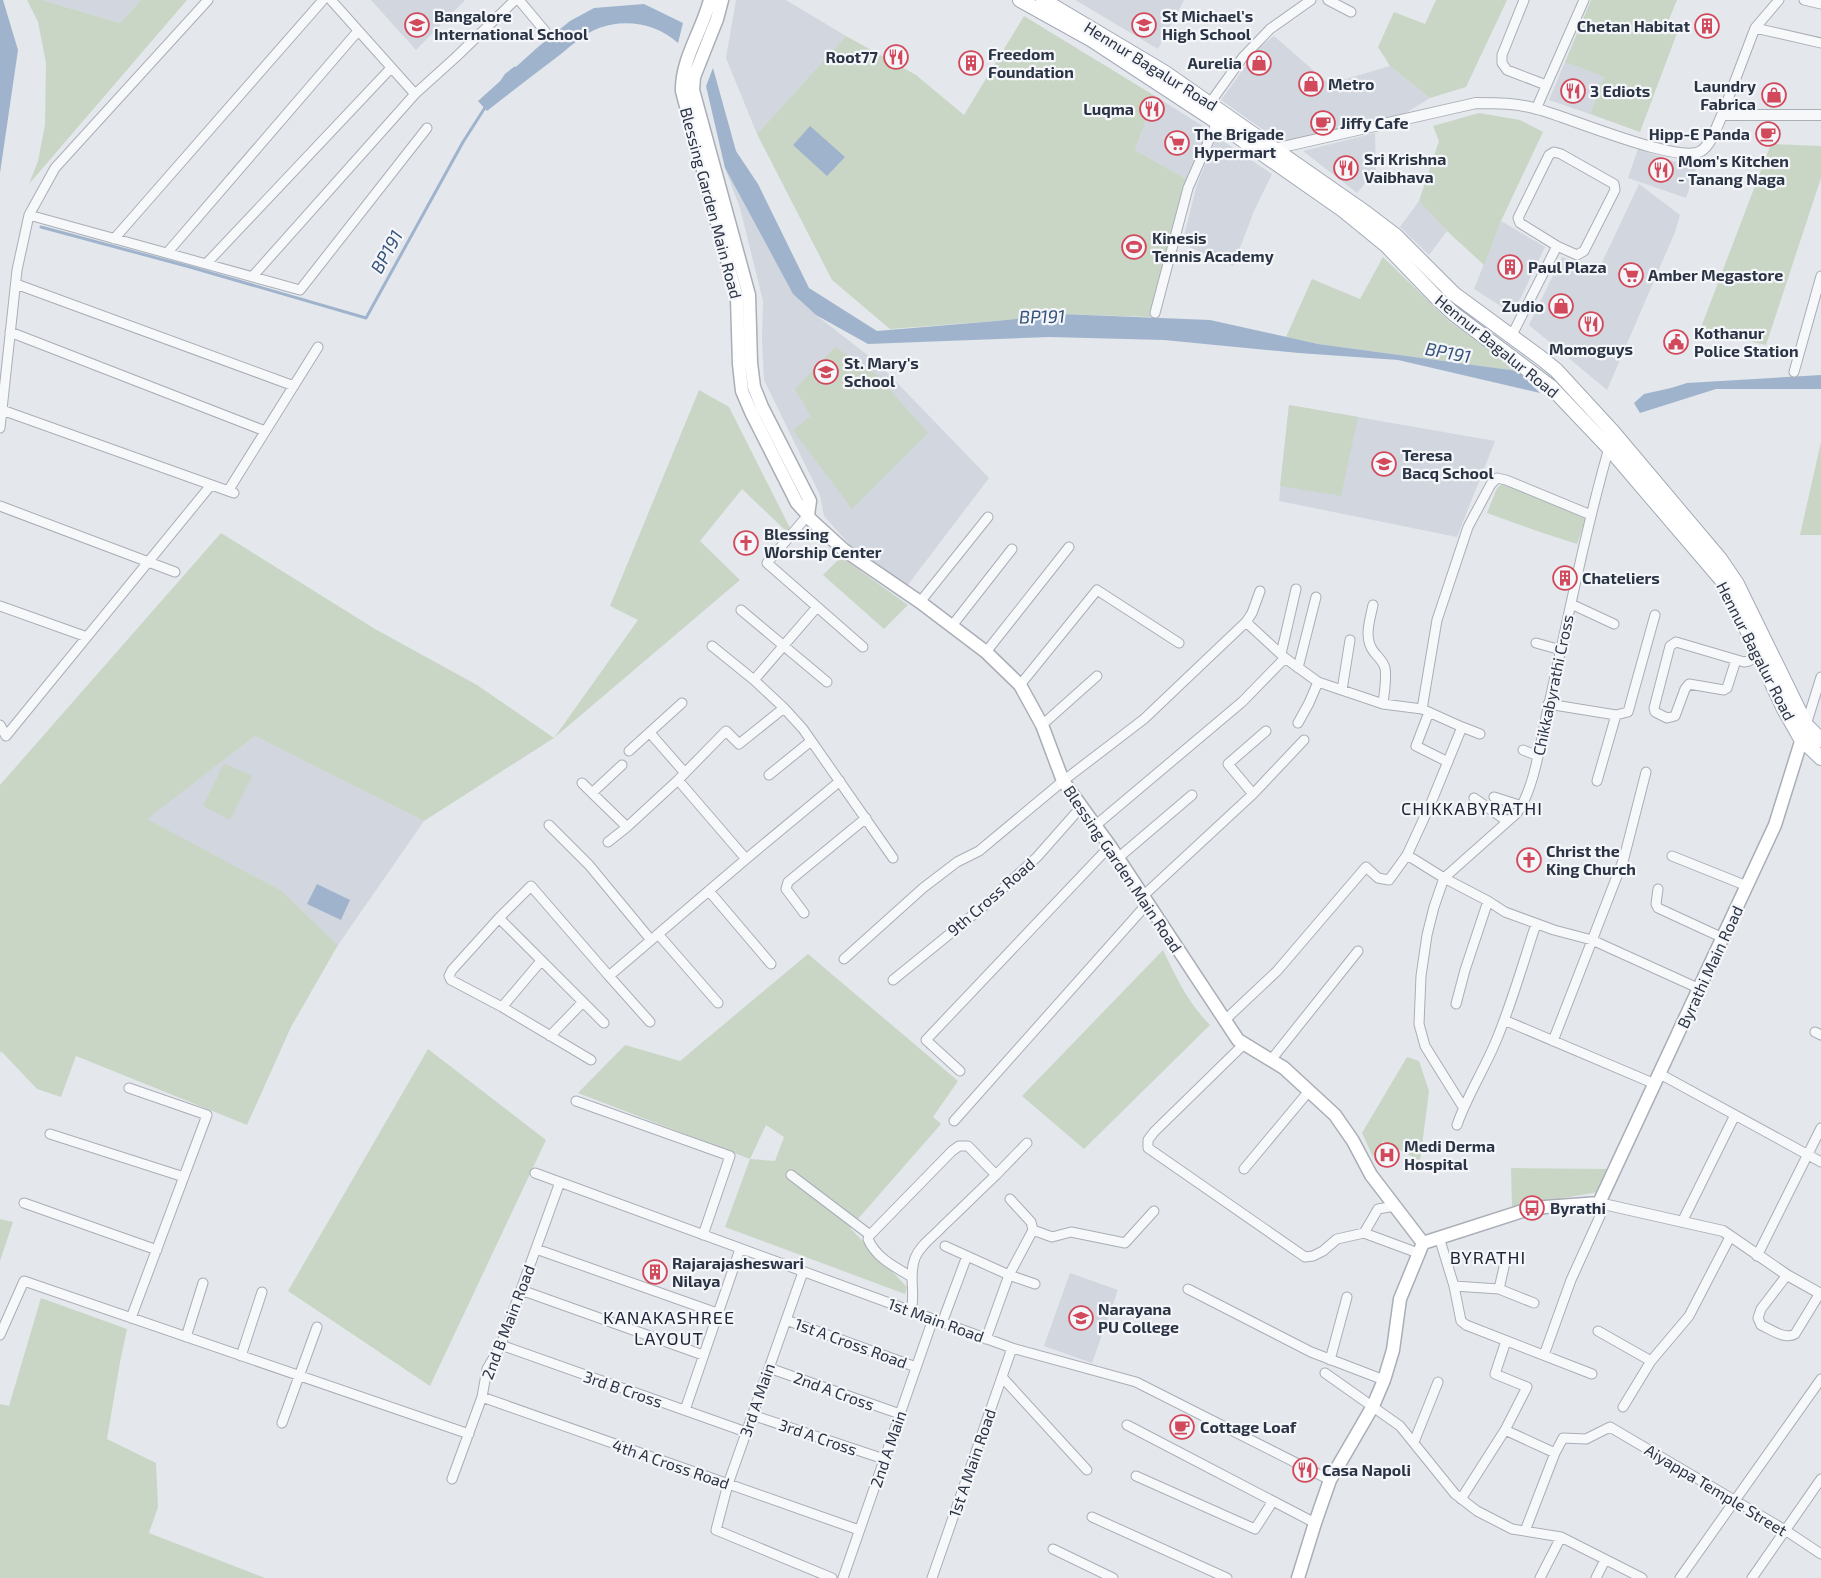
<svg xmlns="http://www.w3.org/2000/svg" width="1821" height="1578" font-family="'Exo 2',sans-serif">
<rect width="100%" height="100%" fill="#e4e7ec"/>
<!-- built -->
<path fill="#d2d6de" d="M42 0H141L120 23Z
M371 0H465L416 50Z
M736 0H786L846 36 757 134 726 58Z
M1075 0H1184L1158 49Z
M1274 36 1329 84 1390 66 1430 98 1406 113 1279 141 1221 100 1259 47Z
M1565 62 1604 77 1590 114 1549 100Z
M1155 96 1209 130 1188 180 1135 150Z
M1375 133 1376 170 1357 193 1303 151Z
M1217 137 1272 174 1254 211 1233 266 1182 244 1197 184Z
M1638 149 1696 169 1686 198 1628 178Z
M725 168 793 294 816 315 879 364 989 478 907 586 849 544 824 516 820 495 764 380 762 341 763 301 740 208Z
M1639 184 1680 215 1675 232 1607 390 1529 325 1562 257 1598 271Z
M1419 201 1447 231 1429 255 1400 227Z
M1501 221 1545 247 1513 314 1474 289Z
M1289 405 1495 441 1457 537 1279 501Z
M255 736 424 821 338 945 282 891 146 819Z
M1070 1273 1118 1290 1092 1363 1044 1346Z"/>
<!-- green -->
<path fill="#c9d6c5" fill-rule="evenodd" d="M27 0H42L120 23 141 0H187L29 184 38 161 45 125 46 63 38 22Z
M1436 0H1507L1466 87 1430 98 1390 66 1378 47 1394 12 1425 24Z
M1591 0H1677L1665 29 1677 33 1640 132 1590 114 1604 77 1565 62Z
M1024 16 1155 96 1135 150 1188 180 1150 317 1061 314 996 321 890 329 832 280 757 134 846 36 916 75 964 115Z
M1479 113 1520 120 1543 132 1501 221 1484 265 1447 231 1419 201 1439 141 1433 126Z
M1771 144 1821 146V178L1766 345 1700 330Z
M1383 257 1450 322 1518 371 1318 344 1286 337 1312 279 1360 299Z
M835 347 876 374 928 433 852 509 793 430 811 416 795 389Z
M699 390 729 407 790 528 786 531 742 489 700 541 740 580 554 738 424 821 255 736 147 819 282 891 338 945 291 1027 247 1125 76 1056 61 1097 37 1089 1 1051 0 1054V785L221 533 375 629 477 685 554 738 638 620 610 606Z
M1289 405 1358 417 1341 496 1280 486Z
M1821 442V535H1800Z
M1502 484 1586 518 1577 544 1540 532 1487 513 1497 488Z
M841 557 908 605 884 629 823 575Z
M224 763 252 776 230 820 203 806Z
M1163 950C1176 977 1188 1003 1210 1025L1084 1149 1022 1096Z
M808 954 958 1081 933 1117 941 1124 850 1228 907 1287 905 1294 725 1227 750 1159 578 1093 625 1045 680 1061ZM766 1125 784 1137 775 1161 750 1159Z
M428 1049 546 1140 430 1386 288 1291Z
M1407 1057 1419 1061 1429 1091 1420 1161 1383 1141 1373 1157 1362 1133Z
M1511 1168 1608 1169 1598 1192 1512 1207Z
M0 1219 13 1222 0 1261Z
M41 1298 127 1329 120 1362 107 1439 156 1463 158 1507 149 1533 265 1578H0V1404L9 1406Z"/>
<!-- water -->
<path fill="#9fb4cc" d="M0 0H3L18 50 0 173Z
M644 4 683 23 678 43C657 24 626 18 599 28 585 33 572 45 561 54 536 73 511 92 487 111L478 101 538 47 570 21 594 8Z
M713 68 736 151 758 184 809 288 877 331 996 321 1061 314 1210 320 1318 344 1518 371 1540 393 1398 360 1299 353 1164 340 1049 337 868 344 816 315 793 294 725 168 706 86Z
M810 126 845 157 827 176 793 145Z
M1821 375V389H1716L1640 413 1634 403 1644 394 1671 388 1687 383Z
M317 884 350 900 341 920 307 904Z"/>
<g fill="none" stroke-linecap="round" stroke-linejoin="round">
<!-- stream -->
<path stroke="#9fb4cc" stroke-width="3" d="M502 81 506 75 515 68
M41 227 190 267 366 318 463 142 486 106"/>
<!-- minor casing -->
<g stroke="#a9aeb7" stroke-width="11">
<path id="minor" d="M331 0 415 94
M519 0 545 31
M1328 0 1351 12
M1524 0 1502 55V63L1507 70 1546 85
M1804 0 1821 4
M1755 28 1821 43
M1210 103 1243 57 1270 29 1311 0
M1536 109 1584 0
M1722 115 1755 28 1779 0
M1554 152 1561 154 1614 184 1615 190 1584 251 1577 255 1557 246 1520 223 1518 218 1549 155Z
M29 215 300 290 427 128
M114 239 323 0
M167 253 358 31
M206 264 391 68
M252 277 415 94 456 57 515 0
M16 284 294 386
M1155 313 1188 188 1217 122
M10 332 265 431
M1511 337 1557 246
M1794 372 1821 276
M2 410 234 493
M0 428 17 270 29 215 55 168 208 0
M228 491 318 347
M0 506 175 572
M808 515 767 563 863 647
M920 602 988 517
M1571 604 1614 624
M1373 605C1370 620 1363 638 1374 652 1378 657 1383 661 1385 668 1387 679 1384 693 1383 704
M0 606 87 637
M817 607 754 680 784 708 803 729 893 858
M741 610 827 682
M1246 622 1285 658 1318 682 1383 704 1422 709 1437 620 1468 527 1491 484 1497 478 1506 480 1591 515
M951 627 1012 549
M1536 643 1561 650
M712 646 754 680
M986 652 1069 547
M1281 654 1296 589
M1736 660 1727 688 1724 690 1689 684 1685 689 1675 716 1667 718 1655 712 1654 708 1670 646 1676 642 1744 662 1749 661 1761 653
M1298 668 1316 597
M1020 685 1097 590 1179 643
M1342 690 1350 640
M1548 704 1616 715 1628 712 1655 615
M1429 712 1416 746 1448 762
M1298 723 1309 703 1318 682
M0 725 6 736 211 485
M1042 725 1097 676
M1806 725 1821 677
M1462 727 1480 734
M650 733 685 773
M1523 750 1538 756
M629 751 682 703
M622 765 592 793 627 827 678 780 726 731 739 744 784 708
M769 775 811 741
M678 780 746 859 840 781
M1597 781 1616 715
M582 783 592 793
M1253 794 1228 764 1266 731
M1494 797 1522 806
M1474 798 1507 821
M549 825 589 865 651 940
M1096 825 1242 702 1285 658
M608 842 627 827
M1407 855 1444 878 1488 901 1505 912 1554 930 1592 940 1700 989
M1672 856 1747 886
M1118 858 1192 795
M1658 889 1656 904 1658 908 1723 938
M709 891 771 964
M1143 896 1253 794 1304 740
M804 913 786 889 788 882 866 818
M499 918 604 1023
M658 934 718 1003
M844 959 923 888 957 862 979 851 1063 781 1144 719 1246 622 1252 613 1260 591
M609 976 650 1022
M893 980 984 906 1037 857 1082 806
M1456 1004 1465 970 1488 901
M502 1007 541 961
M1225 1020 1277 971 1366 867 1378 878 1389 880 1407 855 1431 803 1462 727 1422 709
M1504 1020 1655 1084
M1815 1032 1821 1035
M550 1036 583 1002
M1553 1041 1624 858 1646 772
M1244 1044 1154 1132 1148 1140V1148L1305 1257 1313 1256 1323 1251 1337 1239 1364 1233 1418 1253
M591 1060 502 1007 451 980 449 976 452 970 499 918 531 886 609 976 746 859
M1271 1060 1358 951
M960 1071 926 1040 1110 846
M1660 1074 1821 1162
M129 1088 207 1115 131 1318
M576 1101 730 1156 703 1235
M1463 1107 1425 1046 1419 1024 1421 976 1427 935 1434 907 1444 878 1516 814C1536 789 1542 730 1550 699 1569 614 1586 528 1610 444
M954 1121 1147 904
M1457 1125C1467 1096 1484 1070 1496 1041 1512 1003 1523 963 1536 924
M50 1134 184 1177
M1244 1169 1309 1091
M535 1173 1012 1348 1136 1382 1330 1480
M791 1175 870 1235
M996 1175 1027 1143
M24 1203 157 1250
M1682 1222 1735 1115
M1033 1230 1052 1237 1071 1232 1125 1243 1154 1211
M1364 1233 1378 1209 1395 1206
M1439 1237 1454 1286 1461 1321 1466 1325 1592 1374
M945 1246 1009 1275 1035 1284
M536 1249 717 1313
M1757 1256 1821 1128
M803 1272 728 1484 716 1530 832 1578
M1787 1275 1761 1309 1758 1318 1761 1325C1772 1330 1785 1340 1795 1334L1820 1293
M1454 1286 1499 1289 1534 1303
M1188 1289 1311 1352 1384 1380
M1499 1289 1506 1258
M521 1290 703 1355
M911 1311C916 1292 908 1276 915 1258 920 1245 934 1236 943 1226 961 1209 978 1192 996 1175L968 1146H959L952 1151 870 1235 868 1239C876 1258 895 1267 912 1277
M786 1320 916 1367
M942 1323 967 1256
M1598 1331 1651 1361
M0 1335 24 1281 469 1434
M186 1337 203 1283
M986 1339 1009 1275 1033 1230 1031 1222 1010 1199
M501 1345 746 1432
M1544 1355 1571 1280 1600 1216 1599 1203
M241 1356 262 1292
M1330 1360 1347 1297
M769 1368 900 1414
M1325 1373 1400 1426 1455 1494 1477 1511 1512 1529 1561 1537 1642 1578
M1002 1377 1087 1470
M482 1397 859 1530
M1623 1407 1651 1361 1689 1316 1730 1237
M685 1410 740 1249
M752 1415 884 1459
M282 1423 317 1327
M1127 1425 1315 1523
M1505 1430 1555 1453 1563 1438 1586 1439 1610 1427 1785 1530 1821 1554
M1414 1442 1438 1382
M1136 1476 1255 1529 1273 1501
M452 1479 482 1397 487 1369 501 1345 560 1182
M1461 1499 1505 1430 1527 1387 1495 1374 1506 1341
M1092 1517 1227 1578
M1525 1531 1555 1453
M1053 1549 1113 1578
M843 1578 933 1319
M932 1578 1012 1348
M1540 1578 1561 1537
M1596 1578 1605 1560
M1680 1578 1821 1379
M1752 1578 1821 1479"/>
</g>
<!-- tertiary casing -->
<g stroke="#a9aeb7" stroke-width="12">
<path id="tertiary" d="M1269 150 1476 103C1497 103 1517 103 1537 109 1566 116 1679 165 1701 151 1711 145 1717 126 1722 115H1821
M1599 1203 1723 1231 1787 1275 1821 1294"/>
</g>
<!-- secondary casing -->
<g stroke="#a9aeb7" stroke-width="15">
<path id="secondary" d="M710 0C702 31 681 60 682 91L737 298 739 364 742 391 751 412 797 503 808 515 810 519 844 550 920 602 986 652 1020 685 1042 725 1063 781 1110 846 1238 1040 1284 1068 1335 1115 1353 1141 1371 1175 1423 1243
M722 0 717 19 694 77 693 90 749 295 751 363 754 387 762 407 810 501 808 515
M1298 1578 1315 1523 1330 1480 1373 1406 1384 1380 1393 1350 1400 1299 1423 1243 1532 1208 1599 1203 1775 825 1804 732"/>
</g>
<!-- primary casing -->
<g stroke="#a3abb8" stroke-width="16">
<path id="primary" d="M1020 0 1092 40 1217 122 1343 210 1386 245 1435 296 1454 314 1551 387 1609 448 1721 579 1728 589 1784 709 1801 739 1821 758
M1043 0 1164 72 1366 213 1395 235 1454 294 1541 358 1556 370 1613 432 1720 559 1737 584 1806 725 1821 740"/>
</g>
<!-- minor -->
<use href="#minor" stroke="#f7f8fa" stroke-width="9"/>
<!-- tertiary -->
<use href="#tertiary" stroke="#f7f8fa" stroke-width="10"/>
<!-- secondary -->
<use href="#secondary" stroke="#fff" stroke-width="12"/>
<!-- primary -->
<use href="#primary" stroke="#fff" stroke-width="14"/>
</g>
<!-- icons -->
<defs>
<g id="school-ring" transform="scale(1.25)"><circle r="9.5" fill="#f4f6f9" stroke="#d1495b" stroke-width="1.5"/><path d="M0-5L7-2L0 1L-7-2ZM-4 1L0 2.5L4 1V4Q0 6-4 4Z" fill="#d1495b"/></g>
<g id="building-ring" transform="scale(1.25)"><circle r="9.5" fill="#f4f6f9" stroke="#d1495b" stroke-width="1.5"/><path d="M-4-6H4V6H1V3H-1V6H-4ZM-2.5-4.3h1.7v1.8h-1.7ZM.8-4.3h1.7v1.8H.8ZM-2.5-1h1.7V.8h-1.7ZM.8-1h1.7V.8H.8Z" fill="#d1495b"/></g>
<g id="restaurant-ring" transform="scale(1.25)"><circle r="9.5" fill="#f4f6f9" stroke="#d1495b" stroke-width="1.5"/><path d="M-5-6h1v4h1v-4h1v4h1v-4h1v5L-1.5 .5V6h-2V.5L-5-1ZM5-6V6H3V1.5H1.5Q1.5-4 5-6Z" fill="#d1495b"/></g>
<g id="shop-ring" transform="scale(1.25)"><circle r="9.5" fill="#f4f6f9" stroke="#d1495b" stroke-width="1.5"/><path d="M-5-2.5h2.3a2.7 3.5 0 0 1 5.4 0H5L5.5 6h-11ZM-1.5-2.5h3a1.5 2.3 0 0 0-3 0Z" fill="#d1495b"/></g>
<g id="cafe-ring" transform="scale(1.25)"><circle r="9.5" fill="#f4f6f9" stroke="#d1495b" stroke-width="1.5"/><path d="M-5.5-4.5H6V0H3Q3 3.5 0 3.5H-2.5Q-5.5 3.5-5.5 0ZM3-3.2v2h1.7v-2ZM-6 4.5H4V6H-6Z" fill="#d1495b"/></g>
<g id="supermarket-ring" transform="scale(1.25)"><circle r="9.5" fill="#f4f6f9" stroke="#d1495b" stroke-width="1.5"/><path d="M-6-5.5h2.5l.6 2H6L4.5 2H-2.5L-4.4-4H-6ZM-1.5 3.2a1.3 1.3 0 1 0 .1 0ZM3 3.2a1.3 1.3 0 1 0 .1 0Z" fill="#d1495b"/></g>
<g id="stadium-ring" transform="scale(1.25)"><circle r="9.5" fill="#f4f6f9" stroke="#d1495b" stroke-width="1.5"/><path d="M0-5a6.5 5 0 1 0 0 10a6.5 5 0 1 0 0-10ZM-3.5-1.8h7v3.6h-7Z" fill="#d1495b"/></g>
<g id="civic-ring" transform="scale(1.25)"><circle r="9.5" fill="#f4f6f9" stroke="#d1495b" stroke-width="1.5"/><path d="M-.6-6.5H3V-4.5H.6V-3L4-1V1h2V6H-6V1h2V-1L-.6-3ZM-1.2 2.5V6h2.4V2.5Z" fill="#d1495b"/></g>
<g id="church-ring" transform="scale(1.25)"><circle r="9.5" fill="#f4f6f9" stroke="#d1495b" stroke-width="1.5"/><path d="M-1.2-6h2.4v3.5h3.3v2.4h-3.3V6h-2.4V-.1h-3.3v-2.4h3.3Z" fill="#d1495b"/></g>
<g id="hospital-ring" transform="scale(1.25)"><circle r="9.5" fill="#f4f6f9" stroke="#d1495b" stroke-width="1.5"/><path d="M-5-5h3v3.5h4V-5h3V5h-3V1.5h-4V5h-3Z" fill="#d1495b"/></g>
<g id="bus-ring" transform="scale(1.25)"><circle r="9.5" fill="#f4f6f9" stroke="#d1495b" stroke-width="1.5"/><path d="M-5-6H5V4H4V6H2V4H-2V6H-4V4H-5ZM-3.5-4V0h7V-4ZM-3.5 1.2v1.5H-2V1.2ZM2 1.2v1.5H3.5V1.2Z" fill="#d1495b"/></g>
<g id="university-ring" transform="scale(1.25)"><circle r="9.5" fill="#f4f6f9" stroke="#d1495b" stroke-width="1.5"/><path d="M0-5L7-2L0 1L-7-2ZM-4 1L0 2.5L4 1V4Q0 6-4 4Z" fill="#d1495b"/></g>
</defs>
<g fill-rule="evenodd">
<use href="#school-ring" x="417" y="25"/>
<use href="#school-ring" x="1144" y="25"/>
<use href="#building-ring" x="1707" y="26"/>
<use href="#restaurant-ring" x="896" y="57"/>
<use href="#building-ring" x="971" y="63"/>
<use href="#shop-ring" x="1259" y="63"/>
<use href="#shop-ring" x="1311" y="84"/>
<use href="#restaurant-ring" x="1573" y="91"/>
<use href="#shop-ring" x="1774" y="95"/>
<use href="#restaurant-ring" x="1152" y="109"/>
<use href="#cafe-ring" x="1323" y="123"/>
<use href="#cafe-ring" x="1768" y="134"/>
<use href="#supermarket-ring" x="1177" y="143"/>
<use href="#restaurant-ring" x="1346" y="168"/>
<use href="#restaurant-ring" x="1661" y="170"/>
<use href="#stadium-ring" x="1134" y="247"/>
<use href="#building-ring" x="1510" y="267"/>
<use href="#supermarket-ring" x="1631" y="275"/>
<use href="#shop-ring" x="1561" y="306"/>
<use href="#restaurant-ring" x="1591" y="324"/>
<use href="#civic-ring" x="1676" y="342"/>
<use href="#school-ring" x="826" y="372"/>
<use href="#school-ring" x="1384" y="464"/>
<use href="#church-ring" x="746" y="543"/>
<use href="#building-ring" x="1565" y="578"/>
<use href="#church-ring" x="1529" y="860"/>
<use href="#hospital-ring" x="1387" y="1155"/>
<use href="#bus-ring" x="1532" y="1208"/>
<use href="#building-ring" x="655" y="1272"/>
<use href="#university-ring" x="1081" y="1318"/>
<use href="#cafe-ring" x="1182" y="1427"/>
<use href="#restaurant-ring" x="1305" y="1470"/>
</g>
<g text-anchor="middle" stroke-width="4.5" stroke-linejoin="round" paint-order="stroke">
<!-- poi labels -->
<g font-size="16" font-weight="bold" fill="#2b3445" stroke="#f4f6f9" text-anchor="start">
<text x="434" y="22">Bangalore<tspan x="434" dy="18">International School</tspan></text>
<text x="1162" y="22">St Michael's<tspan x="1162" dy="18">High School</tspan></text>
<text x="1690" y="32" text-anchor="end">Chetan Habitat</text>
<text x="988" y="60">Freedom<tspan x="988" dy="18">Foundation</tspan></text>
<text x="878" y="63" text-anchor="end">Root77</text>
<text x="1242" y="69" text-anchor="end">Aurelia</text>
<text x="1328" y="90">Metro</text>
<text x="1756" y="92" text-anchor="end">Laundry<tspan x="1756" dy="18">Fabrica</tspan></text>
<text x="1590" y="97">3 Ediots</text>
<text x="1134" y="115" text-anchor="end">Luqma</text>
<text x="1340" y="129">Jiffy Cafe</text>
<text x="1194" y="140">The Brigade<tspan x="1194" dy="18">Hypermart</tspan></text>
<text x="1750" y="140" text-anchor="end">Hipp-E Panda</text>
<text x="1364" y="165">Sri Krishna<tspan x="1364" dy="18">Vaibhava</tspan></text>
<text x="1678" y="167">Mom's Kitchen<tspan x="1678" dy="18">- Tanang Naga</tspan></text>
<text x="1152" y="244">Kinesis<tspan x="1152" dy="18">Tennis Academy</tspan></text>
<text x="1528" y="273">Paul Plaza</text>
<text x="1648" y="281">Amber Megastore</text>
<text x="1544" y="312" text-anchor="end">Zudio</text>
<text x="1694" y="339">Kothanur<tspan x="1694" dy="18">Police Station</tspan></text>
<text x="1591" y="355" text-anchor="middle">Momoguys</text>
<text x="844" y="369">St. Mary's<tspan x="844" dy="18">School</tspan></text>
<text x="1402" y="461">Teresa<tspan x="1402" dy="18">Bacq School</tspan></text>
<text x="764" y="540">Blessing<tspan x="764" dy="18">Worship Center</tspan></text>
<text x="1582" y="584">Chateliers</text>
<text x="1546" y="857">Christ the<tspan x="1546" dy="18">King Church</tspan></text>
<text x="1404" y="1152">Medi Derma<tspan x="1404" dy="18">Hospital</tspan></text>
<text x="1550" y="1214">Byrathi</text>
<text x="672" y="1269">Rajarajasheswari<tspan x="672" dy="18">Nilaya</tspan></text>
<text x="1098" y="1315">Narayana<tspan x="1098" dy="18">PU College</tspan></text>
<text x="1200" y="1433">Cottage Loaf</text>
<text x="1322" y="1476">Casa Napoli</text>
</g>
<!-- street labels -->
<g font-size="16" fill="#2b3445" stroke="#f4f6f9">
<text transform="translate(1151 66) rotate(32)" y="6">Hennur Bagalur Road</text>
<text transform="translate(711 203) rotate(75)" y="6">Blessing Garden Main Road</text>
<text transform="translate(1497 346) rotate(39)" y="6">Hennur Bagalur Road</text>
<text transform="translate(1756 651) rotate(63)" y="6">Hennur Bagalur Road</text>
<text transform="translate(1553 685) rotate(-78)" y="6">Chikkabyrathi Cross</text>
<text transform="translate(1123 869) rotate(56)" y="6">Blessing Garden Main Road</text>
<text transform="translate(991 897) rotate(-41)" y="6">9th Cross Road</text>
<text transform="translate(1710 967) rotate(-65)" y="6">Byrathi Main Road</text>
<text transform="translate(936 1320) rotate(20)" y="6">1st Main Road</text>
<text transform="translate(508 1322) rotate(-69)" y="6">2nd B Main Road</text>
<text transform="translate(851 1343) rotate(20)" y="6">1st A Cross Road</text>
<text transform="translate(623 1389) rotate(19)" y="6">3rd B Cross</text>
<text transform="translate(834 1391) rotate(20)" y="6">2nd A Cross</text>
<text transform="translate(757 1400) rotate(-71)" y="6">3rd A Main</text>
<text transform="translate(818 1437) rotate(19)" y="6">3rd A Cross</text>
<text transform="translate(888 1449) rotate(-71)" y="6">2nd A Main</text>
<text transform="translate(972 1463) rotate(-71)" y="6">1st A Main Road</text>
<text transform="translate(671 1464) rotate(19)" y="6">4th A Cross Road</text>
<text transform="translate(1716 1490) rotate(31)" y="6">Aiyappa Temple Street</text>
</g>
<!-- water labels -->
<g font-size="18" font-style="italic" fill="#34527a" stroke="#f4f6f9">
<text transform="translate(387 252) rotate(-61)" y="6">BP191</text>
<text transform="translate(1042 317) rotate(-1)" y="6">BP191</text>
<text transform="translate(1448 353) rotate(11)" y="6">BP191</text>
</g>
<!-- neighbourhood labels -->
<g font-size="18" letter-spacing="1" fill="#1d2536" stroke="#f4f6f9">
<text x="1472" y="815">CHIKKABYRATHI</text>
<text x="1488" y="1264">BYRATHI</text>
<text x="669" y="1324">KANAKASHREE<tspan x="669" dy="21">LAYOUT</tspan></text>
</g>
</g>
</svg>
